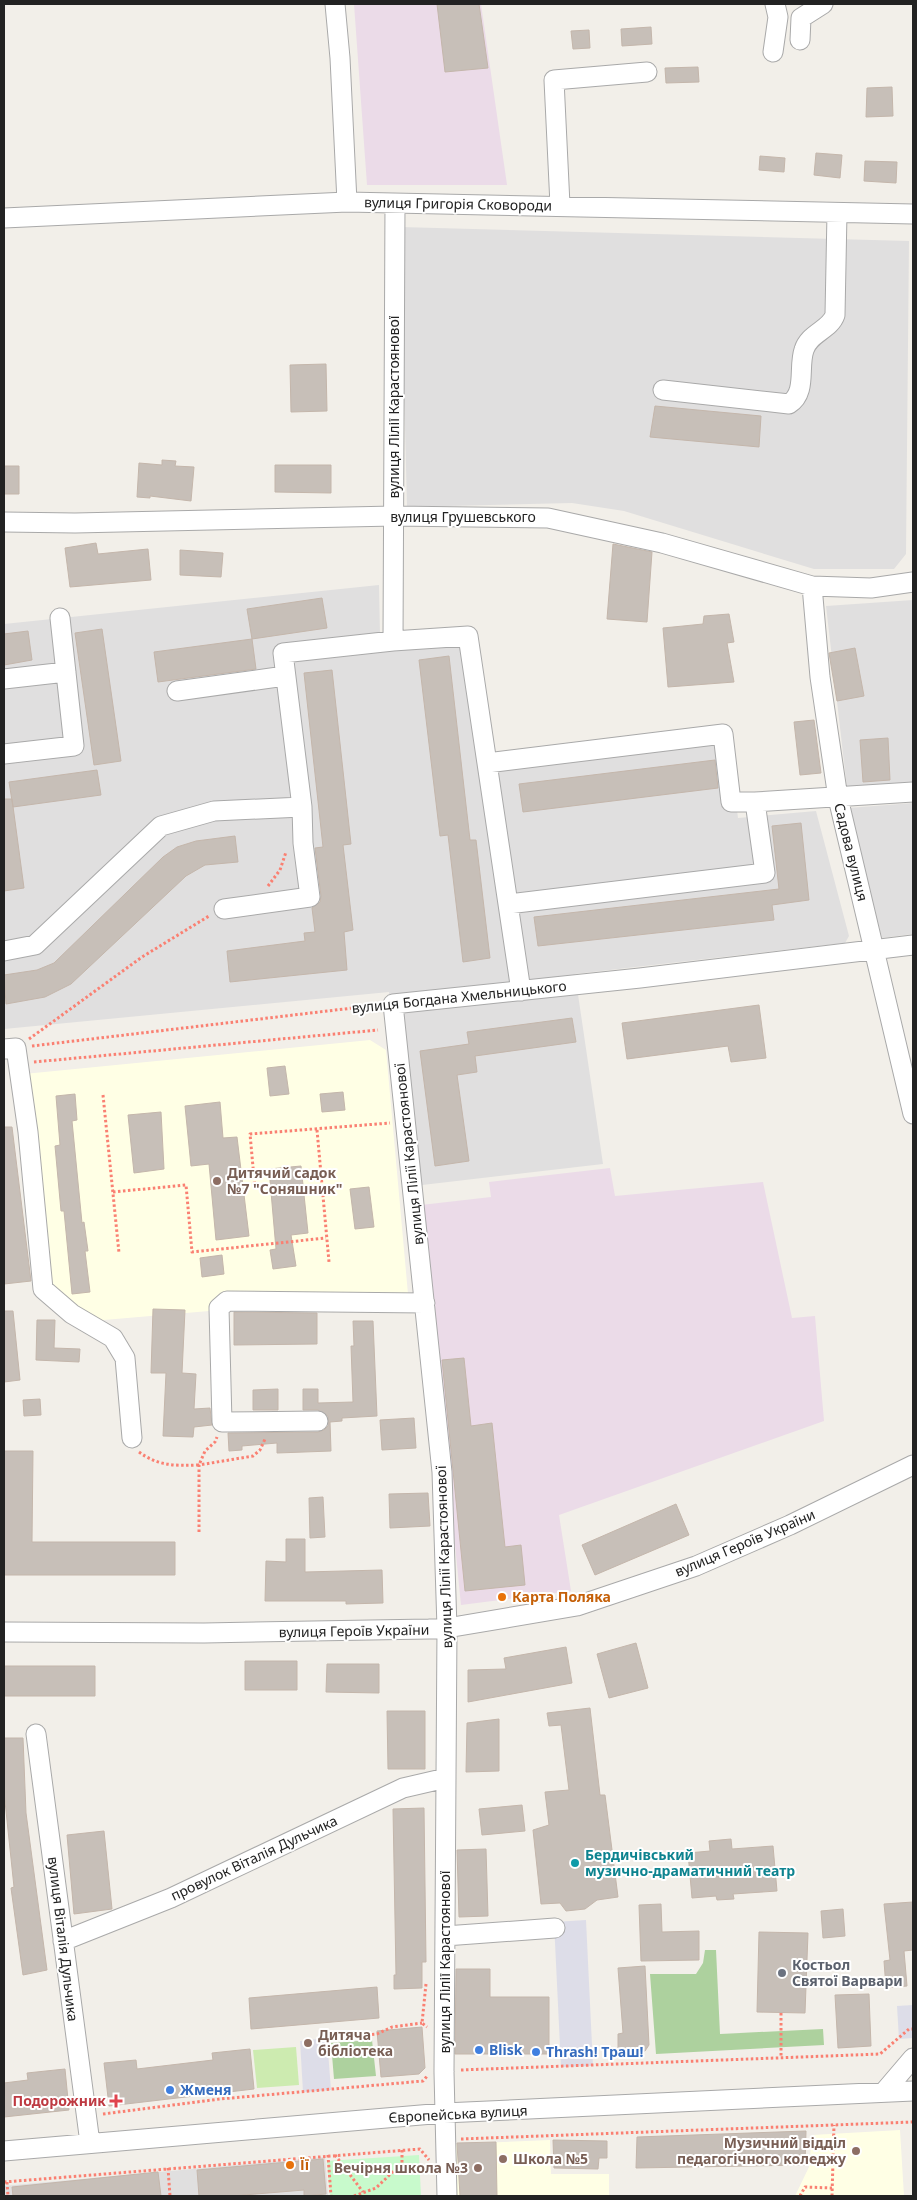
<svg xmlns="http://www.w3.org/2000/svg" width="917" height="2200" font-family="'Noto Sans',sans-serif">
<rect width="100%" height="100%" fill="#f2efe9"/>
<!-- residential -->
<path fill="#e0dfdf" d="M400 227 909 241 906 554 894 569H814L624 511 572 503 407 507Z
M379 585 380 635 468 629 481 761 727 730 738 818 816 811 849 936 845 943 575 974 603 1164 405 1187 389 992 4 1029V624Z
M913 600V784L847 788 826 606Z
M913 803V934L882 938 848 808Z
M325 2157 328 2196H4V2186Z"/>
<!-- industrial -->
<path fill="#ebdbe8" d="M354 4H481L507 185H367Z
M610 1168 615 1196 763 1182 792 1318 815 1316 824 1421 559 1515 571 1591 461 1605 421 1205 491 1197 489 1182Z"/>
<!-- education -->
<path fill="#ffffe5" d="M370 1040 386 1050 408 1294 92 1321 47 1288 24 1074Z
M900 2130 904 2196H795L809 2167 812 2135Z
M550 2140 551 2174H609V2196H457L454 2144Z"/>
<!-- grass -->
<path fill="#cdebb0" d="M296 2047 299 2085 257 2088 253 2050Z"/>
<!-- forest -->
<path fill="#add19e" d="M705 1950H716L720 2034 823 2029 824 2045 656 2054 650 1974H696L703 1963Z
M372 2040 376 2076 334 2079 331 2043Z"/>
<!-- park -->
<path fill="#c8facc" d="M419 2155 421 2196H330L327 2161Z"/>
<!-- plaza -->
<path fill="#dddde8" d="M586 1920 593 2066 561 2067 554 1922Z
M913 2005V2038L899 2039 897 2006Z
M327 2038 331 2090 303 2092 300 2041Z"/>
<!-- building -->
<path fill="#c7bfb8" stroke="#c4b6ab" d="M437 4H479L488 68 445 72Z
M651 27 652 44 622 46 621 29Z
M589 30 590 48 573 49 571 31Z
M698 67 699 82 666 83 665 68Z
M892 87 893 116 866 117 867 88Z
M816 153 842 155 840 178 814 175Z
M760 156 785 158 784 172 759 170Z
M865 161 897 162 896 183 864 181Z
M326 364 327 411 291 412 290 365Z
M655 406 761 416 759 447 650 437Z
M162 460 176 461 175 466 194 467 191 501 150 496V498L137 497 139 463 162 465Z
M275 465H331V493L275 492Z
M4 466H19V494H4Z
M96 543 98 554 148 549 151 580 70 587 65 548Z
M613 544 652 552 647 622 607 619Z
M180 550 223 553 221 577 180 575Z
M322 598 327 628 252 639 247 609Z
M729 614 734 642 727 643 734 682 668 687 663 628 703 624 704 616Z
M102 629 121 761 94 765 75 633Z
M28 631 32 660 4 665V634Z
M252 639 256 669 158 682 154 652Z
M855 648 864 696 837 701 829 653Z
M449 656 470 840H476L490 958 463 962 448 835 440 836 419 660Z
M332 670 351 844 343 845 353 930 344 932 347 970 230 982 227 951 305 941 304 933 315 932 312 908 320 902 321 896 315 848 323 847 304 673Z
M814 720 821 773 800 775 794 722Z
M888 738 890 780 863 782 860 740Z
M715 760 718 788 523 812 519 784Z
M97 770 101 795 13 807 9 782Z
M4 799H12L24 888 4 891Z
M801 823 809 900 772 905 774 920 538 946 534 917 779 889 772 826Z
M235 836 238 862 205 865 186 876 71 984 45 997 6 1004 4 975 37 970 54 963 163 857 177 847 196 841Z
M759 1005 766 1058 731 1062 728 1046 627 1059 622 1023Z
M572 1018 576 1042 475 1056 477 1072 457 1075 469 1161 435 1166 420 1051 469 1044 467 1032Z
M285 1066 289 1094 270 1096 267 1068Z
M343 1092 345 1110 322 1112 320 1094Z
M75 1094 77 1120 72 1121 82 1223 84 1222 88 1251H85L90 1292 72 1294 64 1211H61L55 1146 60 1145 56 1096Z
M220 1102 223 1138 237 1137 249 1236 216 1240 209 1164 191 1166 185 1106Z
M161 1112 164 1169 134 1173 128 1115Z
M4 1127H12L31 1281 4 1284Z
M301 1166 308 1233 291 1235 296 1266 273 1269 270 1250 276 1249 269 1169Z
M369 1187 374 1227 355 1229 350 1189Z
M222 1255 224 1274 202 1277 200 1258Z
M153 1309 185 1310 182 1373 196 1374 194 1409 210 1408 212 1425 194 1427 193 1437 163 1436 166 1373H151Z
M4 1311H13L20 1380 4 1382Z
M234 1312 317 1313V1344L234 1345Z
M37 1320H55L54 1348 80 1349 79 1362 36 1360Z
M353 1321H373L377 1416 342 1418V1421L330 1422 331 1451 277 1453V1443L242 1446V1450L229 1451 228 1433 318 1432 324 1430 328 1426V1416L318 1410H303V1389H318V1403L353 1402 351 1346H354Z
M464 1358 471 1426 492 1423 505 1547 521 1545 525 1585 465 1591 442 1360Z
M278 1389V1410H253V1390Z
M40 1399 41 1415 24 1416 23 1400Z
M414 1418 416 1448 382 1450 380 1420Z
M4 1451H33L32 1542H175V1575H4Z
M428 1493 430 1526 390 1528 389 1494Z
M323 1497 325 1537 310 1538 309 1498Z
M676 1504 689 1535 595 1575 582 1545Z
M286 1539H305V1572L382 1570 383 1603 346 1604V1601H265L266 1561 286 1562Z
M636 1643 648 1688 609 1698 597 1654Z
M566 1647 572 1683 468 1702V1670L506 1669 504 1658Z
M245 1661H297V1690H245Z
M327 1664H379V1693L326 1692Z
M4 1666H95V1696H4Z
M590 1708 600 1795H605L618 1897 597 1900 585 1909 566 1911 560 1903 541 1904 533 1830 549 1825 545 1792 569 1790 561 1725 549 1726 547 1713Z
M387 1711H425V1769H388Z
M499 1719V1771L466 1772 467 1723Z
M4 1738H23L26 1813 47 1970 23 1975 11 1888 14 1887 4 1792Z
M522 1805 525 1831 482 1835 479 1809Z
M424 1808 426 1962H422V1988L394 1989V1975H396L393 1809Z
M104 1831 112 1909 74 1914 67 1835Z
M731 1839 732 1849 773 1846 777 1891 733 1894 734 1899 717 1900 716 1896 692 1898 688 1853 710 1851 709 1841Z
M486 1849 488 1916 459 1917 457 1850Z
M913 1902V1950L904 1951 907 1986 886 1988 884 1961 890 1960 884 1904Z
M661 1904 662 1932 699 1931V1960L641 1961 639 1905Z
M843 1909 845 1936 823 1938 821 1911Z
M759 1932 808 1933 805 2013 757 2012Z
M645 1966 649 2045 645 2051 627 2052 618 2048V2034L623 2033 618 1968Z
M456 1969H490V1997H549V2054H455Z
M377 1987 379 2018 251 2029 249 1998Z
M869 1994 871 2046 838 2048 835 1995Z
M422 2027 425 2068 419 2074 381 2077 377 2031Z
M250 2049 254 2089 109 2106 104 2063 136 2060 137 2069 213 2060 212 2053Z
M65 2069 69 2110 4 2117V2083L28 2080 27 2073Z
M806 2131 805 2165 636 2168 637 2137Z
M553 2140 607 2141V2158H599L598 2169 554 2168Z
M496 2142 497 2196H460L457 2143Z
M323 2159 326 2194 304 2196V2190L232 2196H199L197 2170Z
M158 2172 161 2196H13L12 2187Z"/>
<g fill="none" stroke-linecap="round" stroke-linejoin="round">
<!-- minor casing -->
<g stroke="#a9a9a9" stroke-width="21">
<path id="minor" d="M335 4 340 58 347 202
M800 40 801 18 823 4
M773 52 778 17 775 4
M560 205 554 80 647 72
M4 218 347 202 913 214
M663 390 789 404C807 393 798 367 804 350 809 333 830 330 835 315L837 213
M4 522 75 523 394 516 548 518 662 543 812 586 871 588 913 582
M812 586 820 677 838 798 913 1114
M393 641 395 204
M4 679 66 672
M177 691 285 676
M4 754 74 746 60 618
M487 763 723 734 731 802H755
M508 904 765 873 755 802 913 792
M224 909 310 897 303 843 302 807 283 653 393 641 468 636 521 991
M4 951 35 945 161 826 214 811 302 807
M4 1049 16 1048 28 1132 43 1289 72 1314 113 1338 125 1358 132 1438
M318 1421 222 1422 219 1308 227 1301 425 1303
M4 1632 204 1633 429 1629 447 1628 577 1606 696 1566 790 1525 913 1465
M36 1734 90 2143
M445 1936 555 1928
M63 1941 171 1898 403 1788 446 1778
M884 2092 913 2058
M4 2151 444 2113 913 2091
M447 2196 444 2072 447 1628 442 1472 393 1004 640 978 913 945"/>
</g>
<!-- path -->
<path stroke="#fa8072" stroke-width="3" stroke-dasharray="2.5 2.5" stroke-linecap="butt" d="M268 886 280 870 286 852
M29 1039 142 957 209 916
M32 1046 378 1005
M34 1062 378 1030
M103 1095 119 1253
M317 1130 329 1262
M255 1189 250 1134 390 1123
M113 1192 186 1185 192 1252 326 1238
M139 1452C158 1466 176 1466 199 1465L205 1451 215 1442 217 1437
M199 1532V1465L253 1456 260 1450 265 1439
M426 1984 422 2023 427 2027
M781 2013V2058
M327 2038 377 2034 392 2027 422 2023
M461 2070 880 2054 909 2029H913
M103 2114 220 2099 423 2081 428 2075
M461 2139 913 2122
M328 2155 331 2196
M335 2155 363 2192
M168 2168 170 2196
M4 2182 420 2149 429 2160
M7 2182 8 2196
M354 2196 376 2188 402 2163V2150
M800 2196 805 2187 832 2188
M832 2196 834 2125"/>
<!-- minor -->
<use href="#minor" stroke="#fff" stroke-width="19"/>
</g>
<!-- markers -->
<g fill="#8d6e63" stroke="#fff" stroke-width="2">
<circle cx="217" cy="1181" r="5"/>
<circle cx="308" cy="2043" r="5"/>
<circle cx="856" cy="2151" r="5"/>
<circle cx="503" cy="2159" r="5"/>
<circle cx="478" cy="2168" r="5"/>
</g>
<g fill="#e8710a" stroke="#fff" stroke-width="2">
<circle cx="502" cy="1597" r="5"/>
<circle cx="290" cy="2165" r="5"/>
</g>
<circle fill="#0f9aa8" stroke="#fff" stroke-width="2" cx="575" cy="1863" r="5"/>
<circle fill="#6b7280" stroke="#fff" stroke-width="2" cx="782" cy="1973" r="5"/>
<g fill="#3f7fe0" stroke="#fff" stroke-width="2">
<circle cx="479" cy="2050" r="5"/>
<circle cx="536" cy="2052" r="5"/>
<circle cx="170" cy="2090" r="5"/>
</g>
<path fill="#e0444e" stroke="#fff" stroke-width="2" d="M113.5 2093.5h5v5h5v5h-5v5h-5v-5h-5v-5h5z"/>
<g text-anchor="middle" stroke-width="4" stroke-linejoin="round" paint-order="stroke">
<!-- street labels -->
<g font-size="14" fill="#222" stroke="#fff">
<text transform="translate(458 204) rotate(1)" y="5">вулиця Григорія Сковороди</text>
<text transform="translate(394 407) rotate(-90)" y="5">вулиця Лілії Карастоянової</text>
<text x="463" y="522">вулиця Грушевського</text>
<text transform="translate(851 852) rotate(76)" y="5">Садова вулиця</text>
<text transform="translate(459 997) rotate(-6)" y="5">вулиця Богдана Хмельницького</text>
<text transform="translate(409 1154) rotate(-96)" y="5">вулиця Лілії Карастоянової</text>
<text transform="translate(745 1543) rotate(-23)" y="5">вулиця Героїв України</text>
<text transform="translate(444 1557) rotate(-92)" y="5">вулиця Лілії Карастоянової</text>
<text transform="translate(354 1631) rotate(-1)" y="5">вулиця Героїв України</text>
<text transform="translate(254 1858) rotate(-25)" y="5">провулок Віталія Дульчика</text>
<text transform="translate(63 1939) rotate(83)" y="5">вулиця Віталія Дульчика</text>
<text transform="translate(445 1962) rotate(-90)" y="5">вулиця Лілії Карастоянової</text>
<text transform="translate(458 2114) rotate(-3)" y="5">Європейська вулиця</text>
</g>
<!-- education labels -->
<g font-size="14" font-weight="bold" fill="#785e54" stroke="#fff" text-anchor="start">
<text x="227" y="1178">Дитячий садок<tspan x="227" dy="16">№7 "Соняшник"</tspan></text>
<text x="318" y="2040">Дитяча<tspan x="318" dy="16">бібліотека</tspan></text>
<text x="846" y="2148" text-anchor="end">Музичний відділ<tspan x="846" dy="16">педагогічного коледжу</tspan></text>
<text x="513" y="2164">Школа №5</text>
<text x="468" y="2173" text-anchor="end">Вечірня школа №3</text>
</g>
<!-- food labels -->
<g font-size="14" font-weight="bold" fill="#c56008" stroke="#fff" text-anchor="start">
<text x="512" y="1602">Карта Поляка</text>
<text x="300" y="2170">Її</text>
</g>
<!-- culture labels -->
<g font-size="14" font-weight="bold" fill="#0d838f" stroke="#fff" text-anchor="start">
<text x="585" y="1860">Бердичівський<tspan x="585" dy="16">музично-драматичний театр</tspan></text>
</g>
<!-- worship labels -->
<g font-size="14" font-weight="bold" fill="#5b616d" stroke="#fff" text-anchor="start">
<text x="792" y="1970">Костьол<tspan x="792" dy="16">Святої Варвари</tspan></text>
</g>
<!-- shop labels -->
<g font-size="14" font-weight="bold" fill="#366cbe" stroke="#fff" text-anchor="start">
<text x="489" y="2055">Blisk</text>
<text x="546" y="2057">Thrash! Траш!</text>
<text x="180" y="2095">Жменя</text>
</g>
<!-- health labels -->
<g font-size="14" font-weight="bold" fill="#be3a42" stroke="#fff" text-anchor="end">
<text x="106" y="2106">Подорожник</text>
</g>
</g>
<!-- border -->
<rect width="917" height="2200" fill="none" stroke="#222222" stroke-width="10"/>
</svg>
